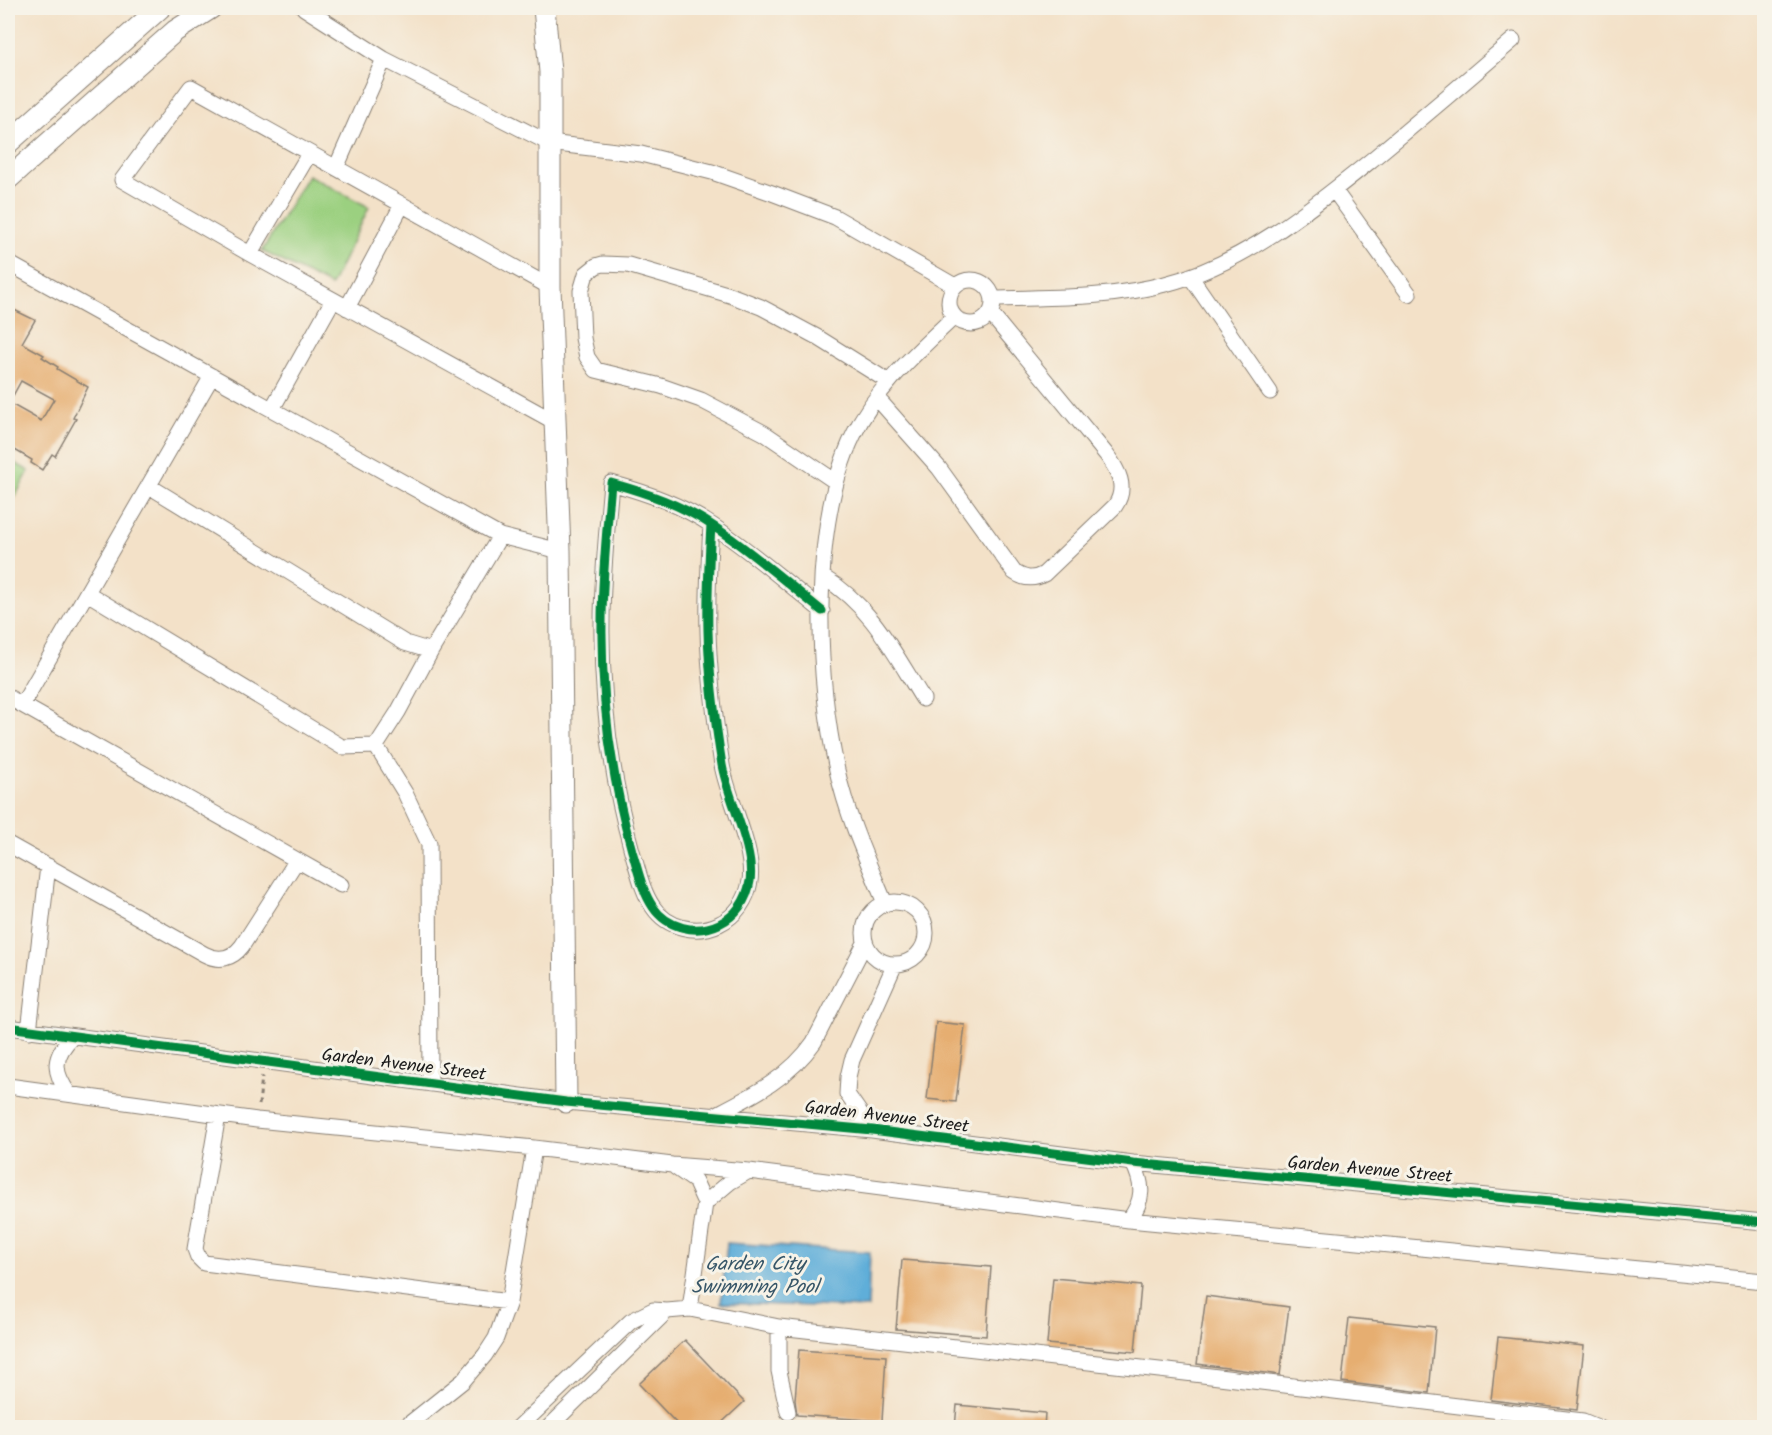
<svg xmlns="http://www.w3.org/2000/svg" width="1772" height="1435" font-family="Kalam,sans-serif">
<rect width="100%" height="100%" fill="#f7f3e8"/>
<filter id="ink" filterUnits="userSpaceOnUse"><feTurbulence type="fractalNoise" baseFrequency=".0167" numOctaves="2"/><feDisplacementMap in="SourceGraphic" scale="12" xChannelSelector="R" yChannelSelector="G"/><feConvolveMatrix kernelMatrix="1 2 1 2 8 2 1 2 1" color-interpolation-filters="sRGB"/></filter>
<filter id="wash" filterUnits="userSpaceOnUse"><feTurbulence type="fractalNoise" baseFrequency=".008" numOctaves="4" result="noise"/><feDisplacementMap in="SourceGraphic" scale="24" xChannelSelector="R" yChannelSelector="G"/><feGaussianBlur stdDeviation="1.35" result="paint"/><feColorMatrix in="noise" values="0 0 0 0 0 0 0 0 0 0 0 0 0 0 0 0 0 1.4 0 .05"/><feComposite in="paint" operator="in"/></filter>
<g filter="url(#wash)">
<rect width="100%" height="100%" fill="#f3e1c8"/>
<!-- green -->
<path fill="#9bd080" stroke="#5c764e" stroke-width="1.5" d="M308 175 369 207 331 286 262 251Z
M8 459 29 471 8 510Z"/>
<!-- water -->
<path fill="#5faed9" stroke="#3e657a" stroke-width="1.5" d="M727 1243 870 1252 868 1308 721 1303Z"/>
<g id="blocks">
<!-- building -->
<path fill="#e6ae71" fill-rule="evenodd" d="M8 307 35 320 22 343 44 355 42 357 58 367 57 369 88 387 73 418 76 419 55 456 52 454 42 470 31 463 32 460 8 446ZM21 381 54 399 41 421 9 403Z
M936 1022 965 1025 956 1102 927 1099Z
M902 1260 991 1267 986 1336 896 1329Z
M1053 1278 1141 1286 1135 1352 1047 1344Z
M1206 1296 1289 1307 1280 1375 1197 1364Z
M1349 1318 1435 1327 1429 1393 1342 1382Z
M1498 1337 1584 1346 1577 1410 1491 1400Z
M685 1340 744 1402 716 1428H681L639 1384Z
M799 1350 886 1356 882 1421 797 1415 795 1400Z
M957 1405 1045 1413 1044 1428H955Z"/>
</g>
</g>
<g filter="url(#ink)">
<use href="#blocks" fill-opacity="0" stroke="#887e72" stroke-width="1.5"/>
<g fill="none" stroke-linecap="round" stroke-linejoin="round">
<!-- street casing -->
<g stroke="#887e72" stroke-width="17">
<path id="street" d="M304 8 384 59 549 143 641 154 712 172 772 193 835 217 955 286
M336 168 384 59
M1334 190 1409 294
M250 254 309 154
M8 263 500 536 560 551
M1190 276 1270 392
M949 302a22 22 0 1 1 44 0a22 22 0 1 1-44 0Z
M550 287 191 87 122 180 250 254 555 422
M993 299C1051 297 1109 299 1165 284 1244 264 1312 208 1374 158 1421 119 1467 80 1513 40
M347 308 402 205
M877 398 939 468 1014 572C1024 579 1033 580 1044 574L1115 506C1128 487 1118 470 1106 454L990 313
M272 409 333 300
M836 482 764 433 701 400 661 386 596 370 587 357 583 338 581 291 586 274 596 266 603 264 628 265 730 295 761 307 817 337 889 382
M149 486 405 643 431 651
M711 525C709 560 707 596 708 631 709 676 715 721 722 765 728 799 755 850 750 881 747 900 736 916 719 924 696 935 667 928 653 907 642 891 638 870 632 851 611 776 601 700 602 622 602 576 607 529 611 483 647 493 682 505 713 526 751 551 786 582 822 611
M823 577C871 605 894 653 923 699
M87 593 342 747 376 746 398 712 431 651 500 536
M8 697 341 885
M22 705 212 376
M376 746 405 793 429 844 430 1084
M8 844 204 954C219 962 232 959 242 946L297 860
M864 933a31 31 0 1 1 62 0a31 31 0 1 1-62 0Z
M885 903C867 860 847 816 837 770 816 674 810 524 854 434 876 388 917 352 954 317
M8 1027 566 1102 872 1130 1133 1163 1764 1222
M29 1031 48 866
M8 1086 257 1120 534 1148 672 1165 749 1171 1129 1220 1764 1281
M69 1094C52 1071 53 1056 73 1036
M717 1114C754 1095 790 1077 814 1042L865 943
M218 1115 195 1249 198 1257 204 1263 509 1302
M872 1130 847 1094 848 1077 852 1060 895 964
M675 1167 695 1181 705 1203 690 1309
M705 1203 730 1182 749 1171
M1129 1220C1144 1200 1144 1185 1133 1163
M779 1327V1371L788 1412
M404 1428 463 1381 485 1355 496 1338 509 1302 534 1148
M518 1428 631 1321 653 1310 667 1311 690 1309 779 1327 1177 1372 1583 1421 1600 1428
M548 1428 667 1311"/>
</g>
<!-- secondary casing -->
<g stroke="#887e72" stroke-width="23">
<path id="secondary" d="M544 8 550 72V287L560 551 566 1102
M8 143 160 8
M8 179 175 31 211 8"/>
</g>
<!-- path -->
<path stroke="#887e72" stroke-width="3" stroke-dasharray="4.5 4.5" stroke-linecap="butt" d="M259 1105 262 1076
M798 1421 805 1428"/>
<!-- street -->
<use href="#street" stroke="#fff" stroke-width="15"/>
<!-- secondary -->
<use href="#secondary" stroke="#fff" stroke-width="21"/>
<!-- cycleway casing -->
<g stroke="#f7f3e8" stroke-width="13">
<path id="cycleway" d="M711 525C709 560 707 596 708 631 709 676 715 721 722 765 728 799 755 850 750 881 747 900 736 916 719 924 696 935 667 928 653 907 642 891 638 870 632 851 611 776 601 700 602 622 602 576 607 529 611 483 647 493 682 505 713 526 751 551 786 582 822 611
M8 1027 566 1102 872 1130 1133 1163 1764 1222"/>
</g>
<!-- cycleway -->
<use href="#cycleway" stroke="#00873e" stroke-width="9"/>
</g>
</g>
<g text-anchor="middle" stroke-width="6" stroke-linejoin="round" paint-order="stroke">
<!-- street labels -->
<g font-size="18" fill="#1c1c1c" stroke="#f7f3e8">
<text transform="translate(404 1064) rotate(7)" y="6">Garden Avenue Street</text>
<text transform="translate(887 1116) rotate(7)" y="6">Garden Avenue Street</text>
<text transform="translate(1370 1169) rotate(5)" y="6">Garden Avenue Street</text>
</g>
<!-- water labels -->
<g font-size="20" font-style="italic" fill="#375668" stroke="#f7f3e8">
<text x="755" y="1270">Garden City<tspan x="755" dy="23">Swimming Pool</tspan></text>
</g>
</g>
<!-- margin -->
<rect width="1772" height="1435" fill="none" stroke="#f7f3e8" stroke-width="30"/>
</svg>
